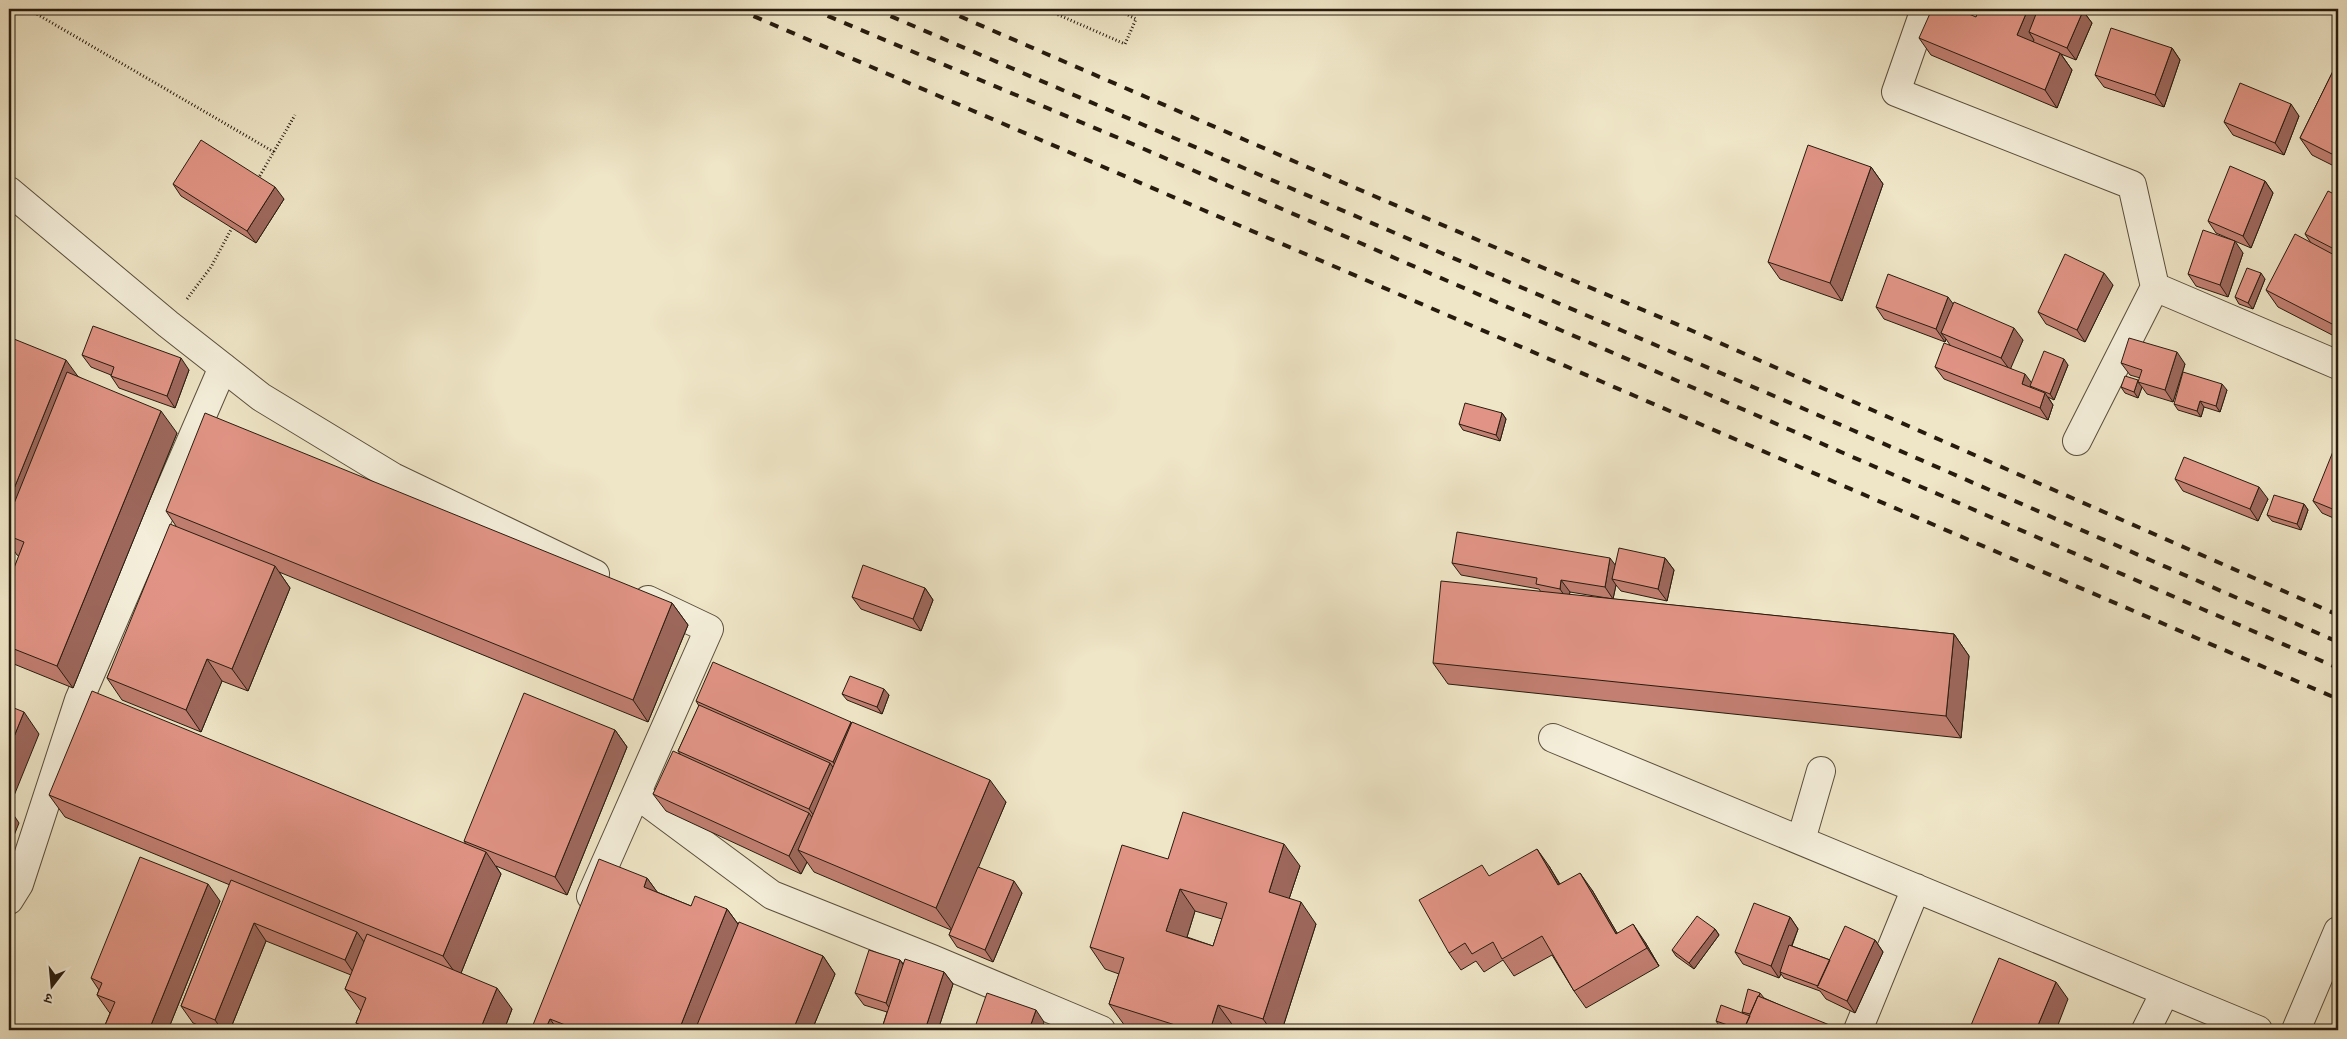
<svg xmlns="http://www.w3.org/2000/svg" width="2347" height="1039" font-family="'IM FELL DW Pica','Noto Serif Devanagari',serif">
<rect width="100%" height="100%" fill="#efe6c7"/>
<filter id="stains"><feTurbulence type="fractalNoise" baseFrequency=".004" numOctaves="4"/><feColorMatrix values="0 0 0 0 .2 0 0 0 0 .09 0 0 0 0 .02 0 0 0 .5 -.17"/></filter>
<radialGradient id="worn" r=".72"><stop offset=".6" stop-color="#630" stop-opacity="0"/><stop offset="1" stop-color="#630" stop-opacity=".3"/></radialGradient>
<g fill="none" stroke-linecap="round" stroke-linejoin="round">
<!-- minor casing -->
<g stroke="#594e3c" stroke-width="30">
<path id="minor" d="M1925 9 1896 92 2132 185 2155 287 2077 441
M9 191 168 324 261 397 393 477 595 574
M2155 287 2338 365
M1553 738 2258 1030
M636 794 772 895 932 959 1101 1030
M1801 840 1821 771
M591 896 709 629 648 600
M9 900 19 884 79 700 223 367
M1858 1030 1916 888
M2146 1030 2165 992
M2296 1030 2338 931"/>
</g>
<!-- path -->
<path stroke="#271b0e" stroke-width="3" stroke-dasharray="1 2.5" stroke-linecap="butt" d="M28 9 274 152
M1045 9 1125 44 1136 19 1116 9
M258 179 295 115
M187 299 211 267 234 224"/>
<!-- minor -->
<use href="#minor" stroke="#f5efdb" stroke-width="28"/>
<!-- rail -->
<path stroke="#271b0e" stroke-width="4" stroke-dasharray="9 9" stroke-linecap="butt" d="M737 9 2338 699
M811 9 1121 139 2338 668
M874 9 1795 405 2338 642
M943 9 1388 202 1695 332 2338 615"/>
</g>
<!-- wall -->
<path fill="#c27f72" stroke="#271b0e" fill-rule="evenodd" d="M2083 11 2092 23 2076 60 2061 54 2072 70 2057 108 1931 55 1919 38 1976 17Z
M2172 48 2180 60 2164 107 2104 87 2095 75Z
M2338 61V168L2312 155 2300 138Z
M2299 116 2284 155 2233 135 2224 122Z
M1871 167 1883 184 1842 301 1780 279 1768 262Z
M2265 181 2273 193 2251 248 2216 233 2208 221Z
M173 184 284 199 256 243 181 196Z
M2338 196V338L2278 307 2266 290 2311 243 2305 234Z
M2243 253 2228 297 2196 286 2188 274Z
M2265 279 2253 309 2239 304 2235 297Z
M2113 285 2085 342 2046 324 2038 312Z
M1953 304 2023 340 2010 368 2032 383 2068 365 2054 400 2048 397 2053 405 2048 420 1944 379 1935 367 1950 345 1946 339 1945 342 1884 319 1876 307Z
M9 337 177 433 73 688 9 662V581L19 556 17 555 13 549 9 561Z
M82 355 189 370 175 408 119 388 111 376V375L91 367Z
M2121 363 2185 364 2173 402 2147 394 2142 387 2138 398 2125 393 2121 387 2139 381 2140 378 2130 375Z
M2227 390 2220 412 2204 407 2201 417 2178 410 2174 404Z
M1502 413 1506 419 1500 441 1463 430 1459 424Z
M2338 445V520L2322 513 2313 501Z
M2175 479 2268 499 2258 521 2183 491Z
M2304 504 2308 510 2301 530 2272 521 2267 515Z
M166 511 672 603 688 625 648 722 279 572 290 588 248 691 222 681 201 732 122 700 107 678 176 526Z
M1665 558 1674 570 1667 601 1621 591 1616 585 1613 599 1954 634 1969 656 1961 738 1448 684 1433 663 1541 592 1539 589 1461 575 1452 563 1615 565ZM1570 592 1613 599 1569 595Z
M925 588 933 600 921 631 861 609 852 597Z
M842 694 889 695 882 714 847 700Z
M696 701 851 722V724L1006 802 978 867 1022 893 993 962 957 947 949 935 951 930 814 872 807 862 801 874 666 811 653 794 680 754 678 751 699 706Z
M615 730 627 747 567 895 496 866 501 874 461 973 512 1009 504 1030H361L356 1023 361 1011 345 989 351 975 266 941 230 1030H210L193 1023 181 1006 230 885 65 817 49 795 466 844 464 841Z
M1168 859 1300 866 1289 899 1316 924 1282 1030H1245L1234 1027 1233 1030H1139L1125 1026 1109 1004 1119 974 1105 969 1090 947ZM1195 911 1222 919 1213 946 1187 937Z
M1549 866 1560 884 1592 890 1617 933 1645 942 1659 966 1586 1008 1574 991 1552 955 1514 976 1503 960 1484 972 1476 961 1461 970 1449 953 1490 876Z
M647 878 657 892 691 906 727 909 738 924 823 956 835 974 812 1030H531Z
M220 901 168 1030H103L110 1013 109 1012 97 995 99 990 91 978Z
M1790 917 1798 929 1792 946 1830 960 1875 940 1883 952 1855 1013 1826 999 1820 991 1784 978 1781 974 1779 978 1743 964 1735 952Z
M1715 929 1719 935 1694 969 1676 956 1672 950Z
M900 960 903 964 944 972 953 984 938 1030H887L883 1025 887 1012 864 1005 855 993Z
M1760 993 1764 998 1836 1030H1730L1720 1027 1716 1021 1743 1013 1742 1012Z"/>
<!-- shaded-wall -->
<path fill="#9e685d" stroke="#271b0e" d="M2028 9H2047L2029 32 2034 40 2029 52 2017 35Z
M2083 11 2092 23 2076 60 2067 48Z
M2172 48 2180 60 2164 107 2155 95Z
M2060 53 2072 70 2057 108 2045 90Z
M2291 104 2299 116 2284 155 2275 143Z
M1871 167 1883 184 1842 301 1830 283Z
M2265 181 2273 193 2251 248 2243 236Z
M275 187 284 199 256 243 247 231Z
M2235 241 2243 253 2228 297 2220 285Z
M2104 273 2113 285 2085 342 2077 330Z
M2261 273 2265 279 2253 309 2248 303Z
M1948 297 1957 309 1941 333 1946 339 1945 342 1936 329Z
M2014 328 2023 340 2010 370 2001 358Z
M2177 352 2185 364 2173 402 2165 390Z
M181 358 189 370 175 408 167 396Z
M2064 359 2068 365 2054 400 2050 394Z
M66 360 82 382 9 536V501Z
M2025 374 2034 386H2030L2033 389 2022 384Z
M2138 380 2140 382H2138L2142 387 2138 398 2134 392Z
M2222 384 2227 390 2220 412 2216 406Z
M2045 393 2053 405 2048 420 2040 408Z
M2200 401 2204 407 2201 417 2197 411Z
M161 411 177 433 73 688 57 666Z
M1502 413 1506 419 1500 441 1496 435Z
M2259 487 2268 499 2258 521 2250 509Z
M2338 502V514L2335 510Z
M2304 504 2308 510 2301 530 2297 524Z
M9 543 13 549 9 561Z
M1610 558 1619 570 1612 579 1616 585 1613 599 1605 587Z
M1665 558 1674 570 1667 601 1658 589Z
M275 566 290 588 248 691 232 669Z
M1561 580 1570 592 1568 601 1560 589Z
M925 588 933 600 921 631 913 619Z
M672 603 688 625 648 722 633 700Z
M1954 634 1969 656 1961 738 1946 716Z
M207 659 222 681 201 732 186 710Z
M884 689 889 695 882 714 877 707Z
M24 712 39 734 9 808 19 823 9 848V749Z
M851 722 863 740 845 779 833 762Z
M615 730 627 747 567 895 555 877Z
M830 763 842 780 821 826 809 809Z
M990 780 1006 802 952 930 936 908Z
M809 813 821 831 798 850 807 862 801 874 789 856Z
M1284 844 1300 866 1284 914 1269 892Z
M1537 849 1549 866 1570 903 1558 885Z
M486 852 501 874 459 978 443 956Z
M1580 873 1592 890 1628 952 1616 934Z
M647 878 663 900 644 887Z
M1014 881 1022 893 993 962 985 950Z
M208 884 220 901 168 1030H149Z
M1180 889 1195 911 1182 953 1166 931Z
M1301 902 1316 924 1282 1030H1271L1263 1019Z
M727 909 743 931 703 1030H679Z
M1790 917 1798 929 1781 973 1780 972 1781 974 1779 978 1771 966Z
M254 923 266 941 230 1030H222L215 1020Z
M1633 924 1645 942 1659 966 1647 948Z
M1715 929 1719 935 1694 969 1689 963Z
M357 932 369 949 357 978 345 960Z
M1875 940 1883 952 1855 1013 1847 1001Z
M823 956 835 974 812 1030H793Z
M900 960 908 972 894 1015 886 1003Z
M944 972 953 984 938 1030H925Z
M2056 982 2068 999 2056 1030H2036Z
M497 988 512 1009 504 1030H480Z
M1218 1005 1234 1027 1233 1030H1210Z
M1036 1010 1044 1022 1041 1030H1029Z
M550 1019 558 1030H545Z
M1832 1026 1836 1030H1830Z"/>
<!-- building -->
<path fill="#e19485" stroke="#271b0e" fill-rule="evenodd" d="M1932 9H1957L1976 17 1979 9H2028L2017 35 2060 53 2045 90 1919 38Z
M2038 9H2077L2083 11 2067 48 2029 32Z
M2111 28 2172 48 2155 95 2095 75Z
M2338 61V157L2300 138Z
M2240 83 2291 104 2275 143 2224 122Z
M201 140 275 187 247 231 173 184Z
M1808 145 1871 167 1830 283 1768 262Z
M2230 166 2265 181 2243 236 2208 221Z
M2328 191 2338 196V251L2305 234Z
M2203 230 2235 241 2220 285 2188 274Z
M2295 234 2338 257V327L2266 290Z
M2065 254 2104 273 2077 330 2038 312Z
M2247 268 2261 273 2248 303 2235 297Z
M1888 274 1948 297 1936 329 1876 307Z
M1954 302 2014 328 2001 358 1941 333Z
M93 326 181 358 167 396 111 376 114 367 82 355Z
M9 337 66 360 9 501Z
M2129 338 2177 352 2165 390 2138 382 2142 370 2121 363Z
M1944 343 2025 374 2022 384 2045 393 2040 408 1935 367Z
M2044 351 2064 359 2050 394 2030 386Z
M67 372 161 411 57 666 9 647V581L24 542 9 536V516Z
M2183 372 2222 384 2216 406 2200 401 2197 411 2174 404Z
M2125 376 2138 380 2134 392 2121 387Z
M1465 403 1502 413 1496 435 1459 424Z
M205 413 672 603 633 700 166 511Z
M2336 444 2338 445V502L2335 510 2313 501Z
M2184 457 2259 487 2250 509 2175 479Z
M2274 495 2304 504 2297 524 2267 515Z
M170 524 275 566 232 669 207 659 186 710 107 678Z
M1457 532 1610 558 1605 587 1561 580 1560 589 1536 584 1537 578 1452 563Z
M1619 548 1665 558 1658 589 1612 579Z
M863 565 925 588 913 619 852 597Z
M1441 581 1954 634 1946 716 1433 663Z
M713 662 851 722 833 762 696 701Z
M850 676 884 689 877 707 842 694Z
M92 691 486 852 443 956 49 795Z
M524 693 615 730 555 877 464 841Z
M699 705 830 763 809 809 678 751Z
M9 706 24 712 9 749Z
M852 722 990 780 936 908 798 850Z
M673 751 809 813 789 856 653 794Z
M1183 812 1284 844 1269 892 1301 902 1263 1019 1218 1005 1210 1030H1191L1109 1004 1124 958 1090 947 1122 845 1168 859ZM1180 889 1227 903 1213 946 1166 931Z
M1537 849 1558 885 1580 873 1616 934 1633 924 1647 948 1574 991 1542 936 1502 959 1493 942 1472 954 1465 943 1449 953 1419 900 1482 865 1489 876Z
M140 857 208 884 149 1030H103L115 1002 97 995 102 983 91 978Z
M599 859 647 878 644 887 691 906 695 896 727 909 679 1030H578L550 1019 545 1030H531Z
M978 867 1014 881 985 950 949 935Z
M231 880 357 932 345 960 254 923 215 1020 181 1006Z
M1754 903 1790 917 1771 966 1735 952Z
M1697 916 1715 929 1689 963 1672 950Z
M739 922 823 956 793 1030H695Z
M1845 926 1875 940 1847 1001 1817 987Z
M367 934 497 988 480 1030H374L356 1023 366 998 345 989Z
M1789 945 1830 960 1818 986 1780 972Z
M869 950 900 960 886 1003 855 993Z
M1999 958 2056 982 2036 1030H1969Z
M905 959 944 972 925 1030H899L883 1025Z
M1748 989 1760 993 1759 996H1758L1750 1014 1742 1012Z
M987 993 1036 1010 1029 1030H974Z
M1758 996 1832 1026 1830 1030H1746L1744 1029Z
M1721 1005 1750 1016 1744 1029 1745 1030H1742L1716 1021Z"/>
<!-- margin -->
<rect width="2347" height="1039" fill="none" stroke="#efe6c7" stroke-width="30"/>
<rect x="10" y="10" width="2327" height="1019" fill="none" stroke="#271b0e" stroke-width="2.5"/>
<rect x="15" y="15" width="2317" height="1009" fill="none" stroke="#271b0e"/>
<!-- north arrow -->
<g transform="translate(52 986) rotate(196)" stroke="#f5efdb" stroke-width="4" paint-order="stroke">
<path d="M0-4L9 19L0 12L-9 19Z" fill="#271b0e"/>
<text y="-8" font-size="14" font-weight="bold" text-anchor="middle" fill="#271b0e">उ</text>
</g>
<rect width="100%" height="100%" filter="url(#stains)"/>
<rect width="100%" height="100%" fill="url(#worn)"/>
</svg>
